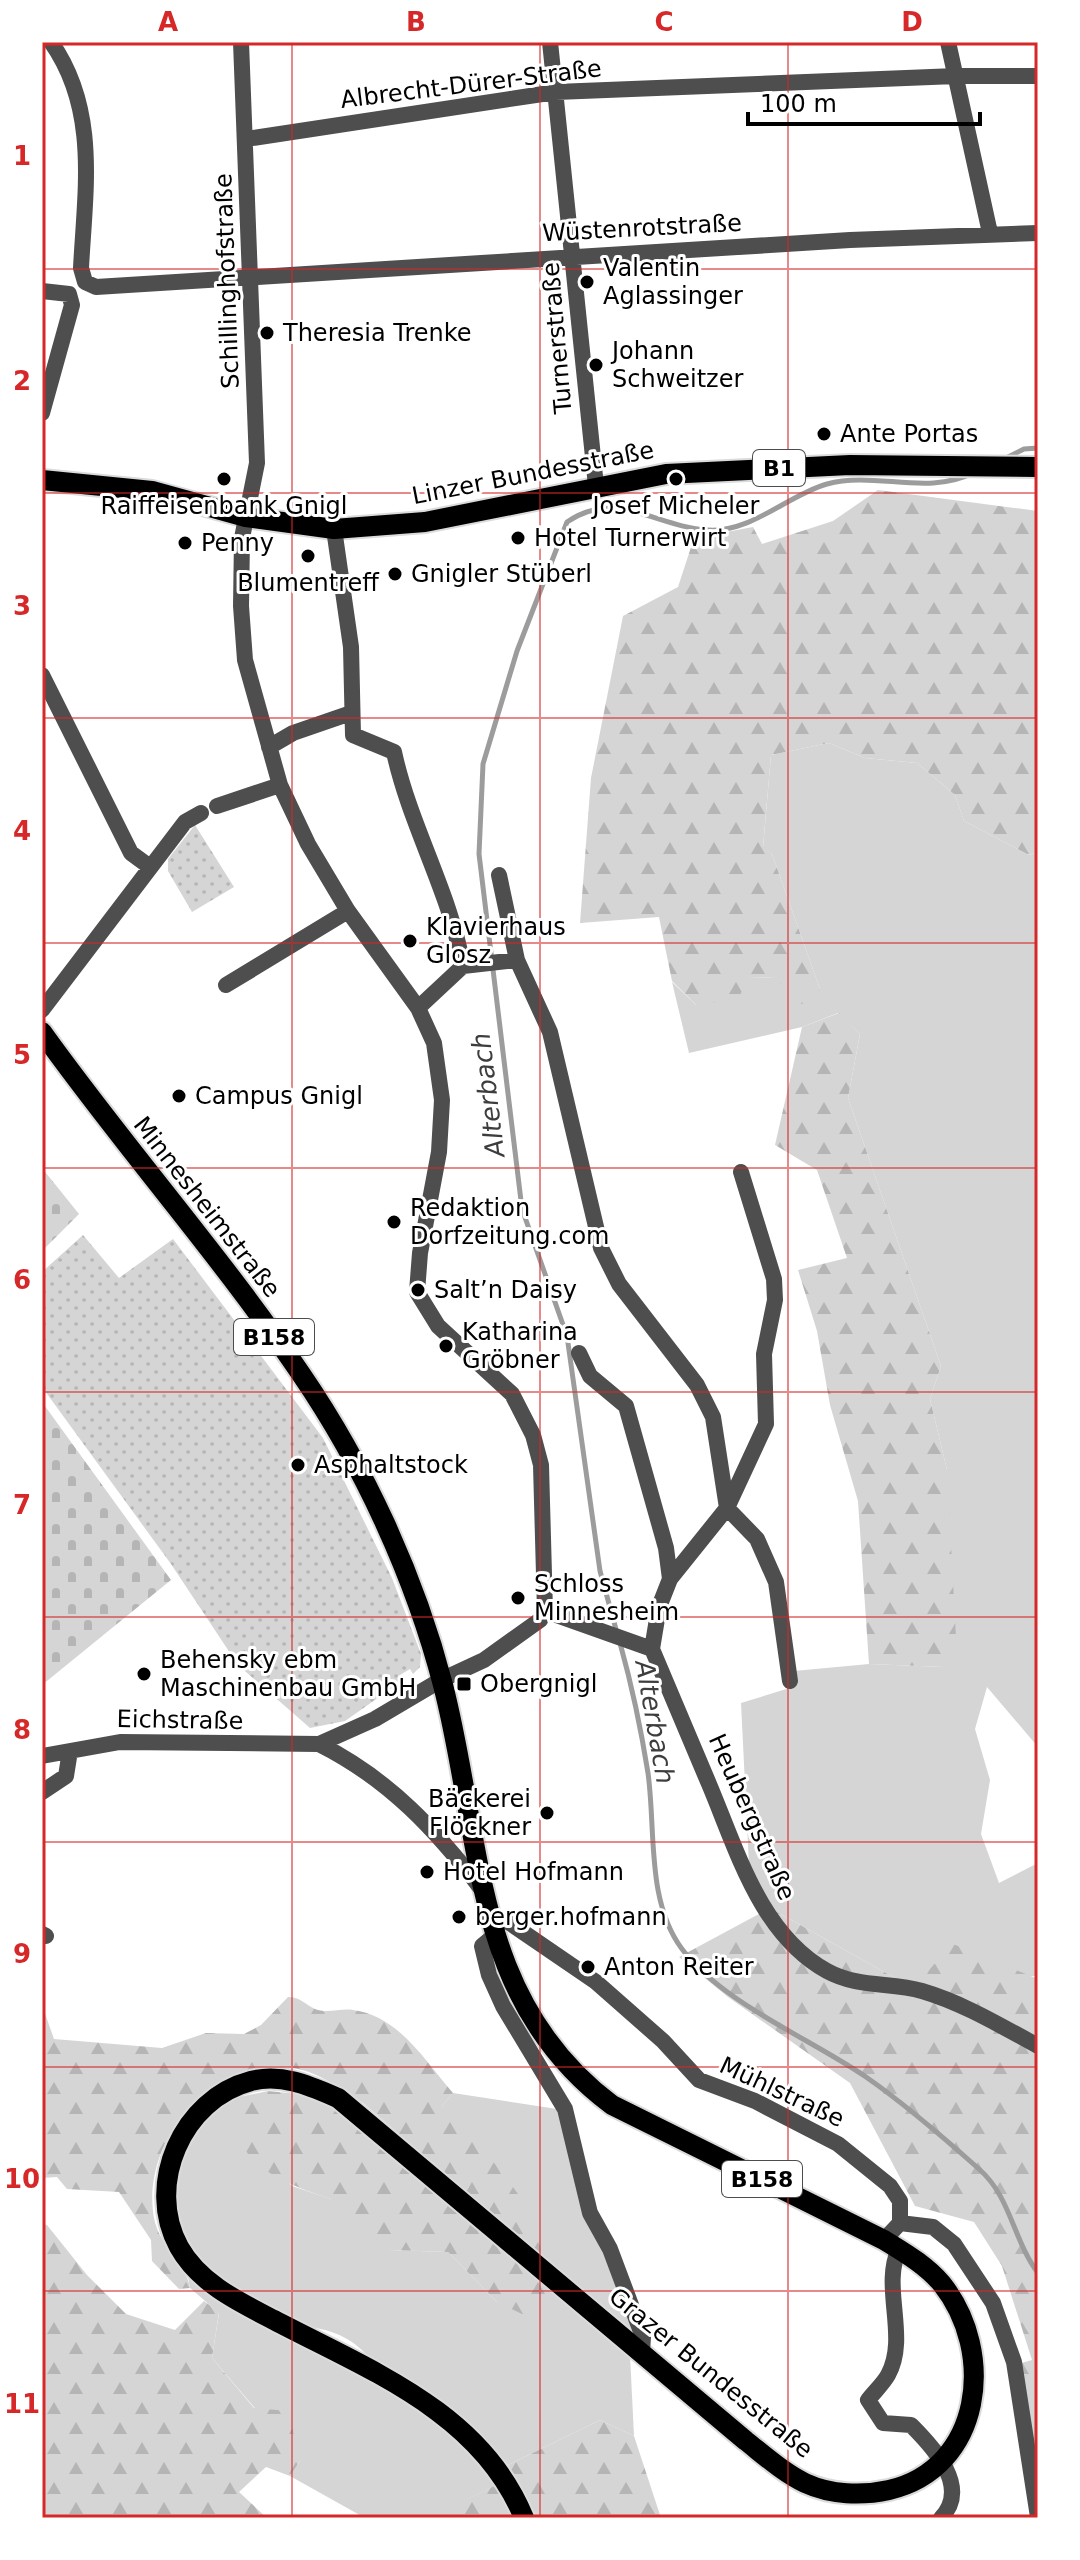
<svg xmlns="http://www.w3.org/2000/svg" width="1080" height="2560" font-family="'DejaVu Sans',sans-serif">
<defs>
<pattern id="forest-firs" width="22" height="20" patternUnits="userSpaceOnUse" patternTransform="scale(2)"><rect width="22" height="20" fill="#d5d5d5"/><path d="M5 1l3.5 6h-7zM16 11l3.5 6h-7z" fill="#b5b5b5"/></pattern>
<pattern id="cemetery-stones" width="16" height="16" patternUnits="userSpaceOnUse" patternTransform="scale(2)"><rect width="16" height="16" fill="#d5d5d5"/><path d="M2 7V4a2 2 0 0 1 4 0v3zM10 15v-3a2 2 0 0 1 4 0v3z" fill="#b5b5b5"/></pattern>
<pattern id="park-dots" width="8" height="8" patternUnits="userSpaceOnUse" patternTransform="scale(2)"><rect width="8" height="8" fill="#d5d5d5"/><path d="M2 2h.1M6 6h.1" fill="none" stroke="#b5b5b5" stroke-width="1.8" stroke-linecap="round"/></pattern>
</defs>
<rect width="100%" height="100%" fill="#fff"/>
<!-- grass -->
<path fill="#d5d5d5" d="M829 743 865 758 917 763 955 795 964 821 1029 855 1038 852V1747L987 1687 975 1729 990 1780 981 1834 999 1883 1038 1863V1979L1035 1976 904 1983 770 1908 749 1865 741 1703 796 1686 794 1671 869 1664 944 1667 947 1470 930 1399 941 1366 848 1098 860 1034 838 1013 802 1027 689 1053 672 982 696 1005 748 977 776 978 820 989 772 854 763 848 771 755Z
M453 2093 557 2109 635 2335 540 2255 442 2106Z
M239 2097 242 2105 238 2129 292 2186 331 2199 389 2250 448 2252 497 2302 556 2290 630 2355 634 2436 600 2420 508 2465C489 2443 471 2422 447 2405 426 2391 399 2382 379 2366 370 2359 362 2349 352 2342 330 2327 313 2330 290 2320 232 2296 164 2246 177 2175 184 2140 207 2113 239 2097Z
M188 2277C288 2348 422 2384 496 2485L452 2507 446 2518H365L290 2476 300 2461 212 2358 219 2313 190 2288Z"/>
<!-- forest -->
<path fill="url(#forest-firs)" d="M878 490 1038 511V852L1029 855 964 821 955 795 917 763 865 758 829 743 771 755 763 847 772 854 820 989 809 1003 799 1004 776 978 748 977 738 1000 696 1005 672 981 659 917 580 923 591 778 623 616 678 587 694 538 753 527 762 544 833 521Z
M839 1013 860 1034 848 1098 941 1366 930 1399 947 1470 956 1638 944 1667 869 1664 858 1501 830 1405 817 1331 798 1270 847 1258 817 1170 775 1145 802 1027Z
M770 1908 904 1983 916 1984 953 1944 1038 1979V2490L1018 2364 1032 2360 1002 2266 974 2222 915 2206 850 2083 728 1997 679 1957Z
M288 1997C301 1997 304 2004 315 2009 327 2014 341 2008 353 2010 399 2016 425 2061 453 2093L442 2106C472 2138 546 2210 540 2255L363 2103C343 2090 321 2074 298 2069 216 2051 140 2139 154 2218 159 2246 187 2265 190 2288L179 2289 152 2261 151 2240 119 2192 67 2189 57 2177 42 2178V2005L54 2039 162 2048 206 2033 244 2034 261 2025Z
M268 2091 308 2095 351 2118 556 2290V2305L526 2316 497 2302 448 2252 389 2250 346 2227 331 2199C298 2188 242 2170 238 2129 237 2117 243 2109 239 2097Z
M42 2224 47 2225 87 2275 126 2314 175 2330 204 2301 219 2312 212 2358 254 2408 288 2411 300 2461 290 2476 266 2467 239 2492 267 2518H42Z
M600 2420 634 2436 661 2518H536L508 2465Z
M496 2485 515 2518H446L451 2507Z"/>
<!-- cemetery -->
<path fill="url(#cemetery-stones)" d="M42 1168 79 1214 42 1251Z
M42 1402 171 1580 42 1685Z"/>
<!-- park -->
<path fill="url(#park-dots)" d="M195 825 234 887 192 912 168 871V859Z
M83 1235 119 1278 173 1239 323 1438 392 1578 421 1654 420 1667 413 1674 410 1669 400 1675 402 1681 345 1721 310 1728 238 1665 171 1564 42 1387V1272Z"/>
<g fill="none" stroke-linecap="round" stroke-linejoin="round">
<!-- stream -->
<path stroke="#9c9c9c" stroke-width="5" d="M1004 459 1024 449 1038 448
M617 1633 600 1571 567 1336 522 1209 479 854 483 764 517 651 567 522C616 488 656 527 708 530 751 533 788 495 827 484 875 471 927 496 973 473
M620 1643C632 1686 641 1729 648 1773 656 1830 646 1901 682 1949 722 2003 811 2039 866 2077 905 2104 943 2137 979 2169 1011 2197 1013 2240 1038 2273"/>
<!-- primary casing -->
<g stroke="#dbdbdb" stroke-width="24">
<path id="primary" d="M42 480 152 491 246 517 334 529 425 522 666 474 850 465 1038 467
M42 1032C125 1148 221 1256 301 1374 364 1466 415 1577 443 1685 483 1840 471 2000 612 2105L884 2240C905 2253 926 2265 942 2284 996 2352 983 2468 889 2490 862 2496 831 2495 805 2483 784 2473 765 2456 746 2441L338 2098C310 2086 282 2073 251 2081 182 2099 145 2185 179 2247 199 2283 239 2302 274 2320 369 2370 481 2412 524 2518"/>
</g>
<!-- street -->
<path stroke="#4e4e4e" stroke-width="16" d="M51 42C99 110 85 190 81 268L85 282 96 287 850 240 1038 233
M550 42 596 486
M948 42 990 233
M246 139 556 92 956 76H1038
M42 291 69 294 72 305 42 413
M334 529 351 647 353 735 394 752C410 826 450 892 463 966
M42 675 131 853 150 867
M269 747 293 733 351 713
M217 806 280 785
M499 875 517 960 550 1032 601 1248 619 1284 697 1385 713 1417 727 1508
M226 985 348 911
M418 1008 463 966 517 960
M42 1010 185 822 201 813
M579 1353 590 1376 626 1406 666 1548 670 1579
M727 1508 757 1539 776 1582 790 1681
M545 1611 652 1649C671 1694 690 1739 709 1784 737 1850 760 1934 827 1971 858 1988 890 1982 922 1991 963 2003 1001 2026 1038 2046
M652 1649 659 1607 670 1579 727 1508 766 1424 764 1354 775 1300 774 1279 741 1172
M319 1744C389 1779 436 1830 483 1891
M42 1756 120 1742 319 1744 375 1719 441 1680 484 1660 540 1620 545 1611 541 1465 533 1435 512 1394 438 1326 417 1292 420 1253 439 1152 442 1100 434 1043 418 1008 348 911 308 844 280 785 245 660 241 606 242 538 257 463 241 42
M42 1792 66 1776 70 1751
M491 1925 507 1921 596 1982 663 2041 699 2080 755 2101 838 2144 890 2186 900 2201V2223L884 2240
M42 1934 46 1936
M494 1936 482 1946 489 1975 503 2006 565 2109 590 2213 610 2249 643 2337 642 2352
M900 2223 933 2227 954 2244 993 2303 1014 2362 1038 2517
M899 2249C881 2287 909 2337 888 2375 883 2384 874 2392 868 2400L883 2423 911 2425C933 2447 971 2487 941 2518"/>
<!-- primary -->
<use href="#primary" stroke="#000" stroke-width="20"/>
</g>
<!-- grid -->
<path fill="none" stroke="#d62828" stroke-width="2" stroke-opacity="0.55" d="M292 42V2518M540 42V2518M788 42V2518M42 269H1038M42 493H1038M42 718H1038M42 943H1038M42 1168H1038M42 1392H1038M42 1617H1038M42 1842H1038M42 2067H1038M42 2291H1038"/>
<!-- markers -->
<g fill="#000" stroke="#fff" stroke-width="3">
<circle cx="587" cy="282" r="8"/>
<circle cx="267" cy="333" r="8"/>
<circle cx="596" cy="365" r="8"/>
<circle cx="824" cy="434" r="8"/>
<circle cx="224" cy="479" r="8"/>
<circle cx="676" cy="479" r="8"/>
<circle cx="518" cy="538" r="8"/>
<circle cx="185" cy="543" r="8"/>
<circle cx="308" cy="556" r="8"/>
<circle cx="395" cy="574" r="8"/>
<circle cx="410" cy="941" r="8"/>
<circle cx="179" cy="1096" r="8"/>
<circle cx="394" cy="1222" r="8"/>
<circle cx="418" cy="1290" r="8"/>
<circle cx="446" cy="1346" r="8"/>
<circle cx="298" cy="1465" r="8"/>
<circle cx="518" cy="1598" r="8"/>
<circle cx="144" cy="1674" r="8"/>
<rect x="456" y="1676" width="16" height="16" rx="4"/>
<circle cx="547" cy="1813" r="8"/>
<circle cx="427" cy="1872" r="8"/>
<circle cx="459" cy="1917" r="8"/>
<circle cx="588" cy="1967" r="8"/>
</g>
<g text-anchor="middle" stroke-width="6" stroke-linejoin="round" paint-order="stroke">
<!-- shield labels -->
<g fill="#fff" stroke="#4c4c4c" stroke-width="2">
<rect x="753" y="450" width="52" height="36" rx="6"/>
<rect x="234" y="1319" width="80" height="36" rx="6"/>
<rect x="722" y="2161" width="80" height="36" rx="6"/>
</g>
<g font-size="22" font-weight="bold" fill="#000">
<text x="779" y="476">B1</text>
<text x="274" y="1345">B158</text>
<text x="762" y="2187">B158</text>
</g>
<!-- street labels -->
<g font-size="24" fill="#000" stroke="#fff">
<text transform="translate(471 84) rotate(-7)" y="8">Albrecht-Dürer-Straße</text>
<text transform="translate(642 228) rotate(-3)" y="8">Wüstenrotstraße</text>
<text transform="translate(227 281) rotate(-92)" y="8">Schillinghofstraße</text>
<text transform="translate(557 338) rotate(-95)" y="8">Turnerstraße</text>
<text transform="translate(533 473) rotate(-11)" y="8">Linzer Bundesstraße</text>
<text transform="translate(207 1207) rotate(52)" y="8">Minnesheimstraße</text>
<text transform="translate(180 1720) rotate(1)" y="8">Eichstraße</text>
<text transform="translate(752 1817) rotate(66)" y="8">Heubergstraße</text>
<text transform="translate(782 2092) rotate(25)" y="8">Mühlstraße</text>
<text transform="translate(711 2373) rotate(39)" y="8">Grazer Bundesstraße</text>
</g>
<!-- poi labels -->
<g font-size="24" fill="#000" stroke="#fff" text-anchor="start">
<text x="603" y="276">Valentin<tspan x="603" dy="28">Aglassinger</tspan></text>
<text x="283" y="341">Theresia Trenke</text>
<text x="612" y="359">Johann<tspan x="612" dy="28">Schweitzer</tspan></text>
<text x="840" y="442">Ante Portas</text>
<text x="224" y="514" text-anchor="middle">Raiffeisenbank Gnigl</text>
<text x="676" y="514" text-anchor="middle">Josef Micheler</text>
<text x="534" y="546">Hotel Turnerwirt</text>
<text x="201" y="551">Penny</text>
<text x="411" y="582">Gnigler Stüberl</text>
<text x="308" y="591" text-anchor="middle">Blumentreff</text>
<text x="426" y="935">Klavierhaus<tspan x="426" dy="28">Glosz</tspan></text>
<text x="195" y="1104">Campus Gnigl</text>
<text x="410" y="1216">Redaktion<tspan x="410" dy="28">Dorfzeitung.com</tspan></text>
<text x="434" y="1298">Salt’n Daisy</text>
<text x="462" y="1340">Katharina<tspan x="462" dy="28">Gröbner</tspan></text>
<text x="314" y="1473">Asphaltstock</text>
<text x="534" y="1592">Schloss<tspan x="534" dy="28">Minnesheim</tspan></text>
<text x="160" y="1668">Behensky ebm<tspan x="160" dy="28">Maschinenbau GmbH</tspan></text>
<text x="480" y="1692">Obergnigl</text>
<text x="531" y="1807" text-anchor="end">Bäckerei<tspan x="531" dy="28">Flöckner</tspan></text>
<text x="443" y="1880">Hotel Hofmann</text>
<text x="475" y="1925">berger.hofmann</text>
<text x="604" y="1975">Anton Reiter</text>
</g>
<!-- water labels -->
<g font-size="26" font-style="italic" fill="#3d3d3d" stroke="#fff">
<text transform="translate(488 1095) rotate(-97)" y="9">Alterbach</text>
<text transform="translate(655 1722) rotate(80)" y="9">Alterbach</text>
</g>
</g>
<!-- border -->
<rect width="1080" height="2560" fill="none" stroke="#ffffff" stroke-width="88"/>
<!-- scale -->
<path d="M748 112v12h232v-12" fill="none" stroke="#000000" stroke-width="4"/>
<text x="760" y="112" font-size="24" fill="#000000" stroke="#ffffff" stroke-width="6" paint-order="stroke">100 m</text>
<rect x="44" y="44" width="992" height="2472" fill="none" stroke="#d62828" stroke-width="3"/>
<g font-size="26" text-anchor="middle" font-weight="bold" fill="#d62828">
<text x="168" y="31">A</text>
<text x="416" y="31">B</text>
<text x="664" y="31">C</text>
<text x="912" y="31">D</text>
<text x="22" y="165">1</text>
<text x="22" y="390">2</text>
<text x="22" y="615">3</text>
<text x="22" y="840">4</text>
<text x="22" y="1064">5</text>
<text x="22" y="1289">6</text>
<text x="22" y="1514">7</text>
<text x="22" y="1739">8</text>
<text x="22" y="1963">9</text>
<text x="22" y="2188">10</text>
<text x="22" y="2413">11</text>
</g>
</svg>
